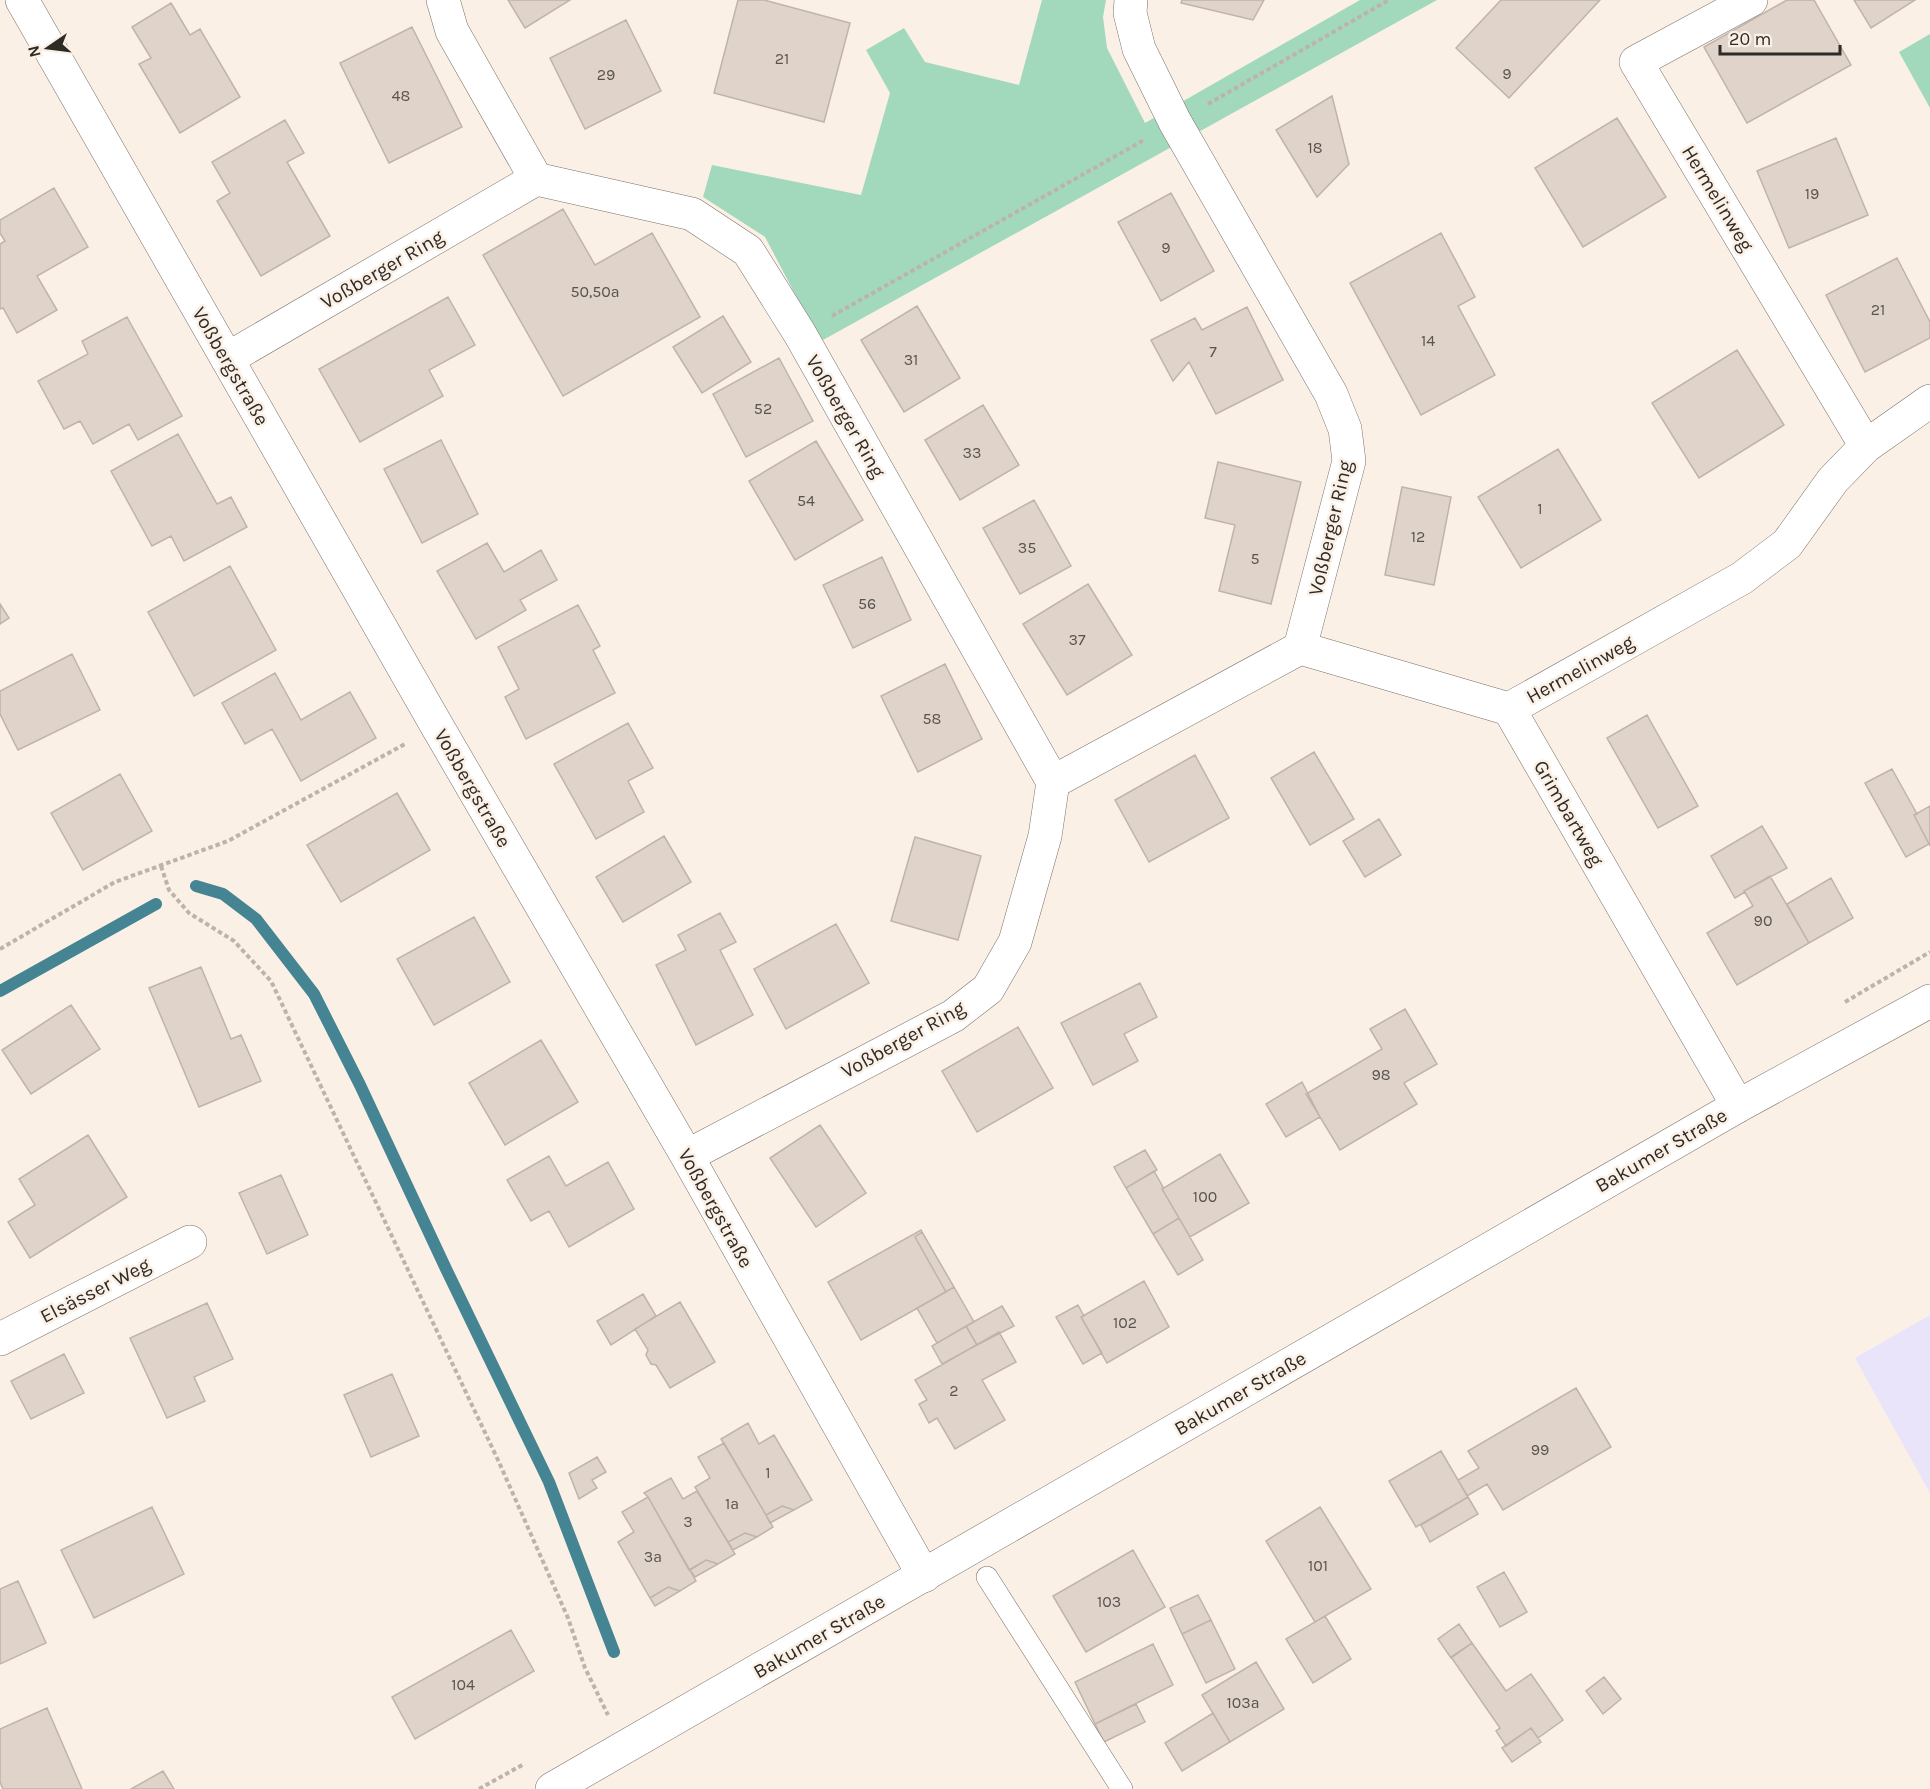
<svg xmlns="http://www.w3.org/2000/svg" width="1930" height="1789" font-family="Karla,sans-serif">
<rect width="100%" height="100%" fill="#fbf0e6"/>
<!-- commercial -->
<path fill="#eae4fa" d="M1930 1315V1493L1855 1358Z"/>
<!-- green -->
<path fill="#a2d9bc" d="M1042 0H1106L1103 17 1107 48 1145 123 1360 0H1437L823 340 805 313 765 237 703 197 712 165 861 195 890 93 866 50 904 28 925 62 1019 85Z
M1930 34V108L1899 52Z"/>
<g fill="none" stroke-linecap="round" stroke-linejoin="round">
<!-- stream -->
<path stroke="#458492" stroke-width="12" d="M196 886 223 894 256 919 314 994 360 1085 447 1271 549 1482 614 1652
M0 991 156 904"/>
</g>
<!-- building -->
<path fill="#dfd3ca" stroke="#bfb4ab" stroke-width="1.5" d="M508 0H570L525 28Z
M738 0H764L850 23 824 122 714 93Z
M1182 0H1264L1253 20 1181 3Z
M1501 0H1600L1509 98 1456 48Z
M1787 0H1814L1851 65 1747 123 1704 47Z
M1854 0H1915L1871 28Z
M171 3 190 35 200 29 240 97 180 133 139 64 151 58 132 27Z
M626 20 661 91 585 129 550 58Z
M412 27 462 127 389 163 340 63Z
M1332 96 1349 164 1317 197 1276 130Z
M1617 118 1666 197 1583 247 1535 168Z
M285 120 304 153 287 162 330 236 261 276 217 201 230 193 212 162Z
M1836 138 1868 215 1789 248 1757 171Z
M54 188 88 247 37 276 57 310 17 333 3 308 0 309V244L5 241 0 233V220Z
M1171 193 1214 271 1161 301 1118 222Z
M563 209 595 265 652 233 700 317 563 396 483 255Z
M1441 233 1475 297 1458 306 1495 375 1421 415 1350 283Z
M1897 258 1930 322V338L1865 372 1826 295Z
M448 297 475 345 429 370 443 396 360 442 319 369Z
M917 306 960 378 904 412 861 340Z
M1247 307 1283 380 1216 414 1189 362 1173 381 1151 340 1195 318 1202 330Z
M723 316 751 362 702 393 673 347Z
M127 317 182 416 138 440 129 424 93 444 80 421 64 429 38 381 88 354 82 341Z
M1737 350 1784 425 1699 478 1652 403Z
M779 358 813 421 746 457 713 394Z
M983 405 1019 465 960 500 925 440Z
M178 434 217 504 231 497 247 527 184 561 171 536 152 546 111 471Z
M441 440 478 514 422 543 384 469Z
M816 441 863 520 795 560 749 481Z
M1558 449 1601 520 1521 568 1478 497Z
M1218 462 1301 482 1271 604 1219 591 1235 525 1205 518Z
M1402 487 1451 497 1434 585 1385 575Z
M1034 500 1071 566 1020 594 983 528Z
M487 543 504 572 541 550 557 580 520 600 526 610 476 639 437 571Z
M882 557 911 620 853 648 823 585Z
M230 566 276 650 194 696 148 612Z
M1088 584 1132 655 1067 695 1023 624Z
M0 604 9 618 0 624Z
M578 605 600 646 593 650 615 693 526 739 505 697 519 689 498 647Z
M72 654 100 710 18 750 0 714V691Z
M945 664 982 739 918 772 881 696Z
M275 673 301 720 350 692 376 738 301 781 272 729 245 744 222 703Z
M1647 715 1698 806 1658 828 1607 738Z
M628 723 653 768 628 781 644 812 596 839 554 764Z
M1314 752 1354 819 1310 845 1271 778Z
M1195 755 1229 818 1149 862 1115 800Z
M1892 769 1917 814 1914 815 1929 844 1906 857 1865 783Z
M120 774 152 831 83 870 51 813Z
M397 793 430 850 341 902 307 845Z
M1930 806V846L1914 815Z
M1379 819 1401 855 1365 877 1343 841Z
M1762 826 1787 868 1744 891 1745 892 1735 898 1711 856Z
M664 836 691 882 623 922 596 877Z
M915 837 981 856 958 940 891 921Z
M1770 876 1809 943 1737 985 1707 933 1753 906 1744 891Z
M1831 878 1853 918 1809 943 1787 904Z
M720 913 736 942 720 950 753 1015 696 1045 656 965 686 950 678 935Z
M474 917 510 982 434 1025 397 959Z
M836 924 869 983 786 1029 754 969Z
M201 967 231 1039 241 1035 261 1081 199 1107 149 988Z
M1140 983 1157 1017 1124 1034 1138 1061 1093 1085 1061 1023Z
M71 1005 100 1049 31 1094 2 1050Z
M1405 1009 1437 1064 1404 1083 1417 1104 1340 1150 1306 1094 1382 1049 1370 1029Z
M1018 1027 1053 1088 977 1132 942 1071Z
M541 1040 578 1102 505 1145 469 1083Z
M1302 1082 1320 1117 1286 1137 1266 1104Z
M820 1125 866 1193 816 1227 770 1158Z
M88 1135 127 1197 30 1258 8 1222 35 1205 19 1179Z
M1145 1150 1157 1170 1126 1188 1114 1167Z
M1220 1154 1249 1203 1190 1237 1162 1189Z
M549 1156 566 1186 608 1162 634 1209 569 1247 549 1211 531 1221 507 1180Z
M1154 1171 1163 1187 1162 1189 1179 1218 1153 1234 1126 1188Z
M281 1175 308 1235 267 1254 239 1193Z
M1179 1218 1203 1260 1178 1275 1153 1234Z
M921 1230 922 1232 915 1237 946 1292 861 1340 828 1282Z
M922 1232 954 1287 946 1292 915 1237Z
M1144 1281 1169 1327 1107 1363 1081 1317Z
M954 1287 974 1322 937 1343 917 1308Z
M643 1294 656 1316 611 1345 597 1321Z
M680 1302 715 1362 670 1388 656 1365 651 1364 646 1355 648 1350 635 1329Z
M207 1303 233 1359 194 1377 205 1401 167 1418 130 1338Z
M1078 1305 1084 1316 1081 1317 1102 1353 1083 1364 1056 1317Z
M1002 1306 1014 1326 977 1345 966 1326Z
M966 1326 977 1345 942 1364 932 1346Z
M999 1332 1016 1362 982 1380 1005 1420 955 1449 937 1418 929 1423 919 1404 927 1400 915 1380Z
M64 1354 84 1393 31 1419 11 1381Z
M392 1374 419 1436 371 1457 344 1395Z
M1576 1388 1611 1447 1503 1510 1487 1484 1467 1496 1458 1480 1479 1468 1468 1451Z
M748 1423 759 1444 774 1435 812 1500 794 1510 782 1506 766 1515 721 1439Z
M724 1443 773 1527 757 1537 745 1533 728 1542 695 1487 710 1478 698 1457Z
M1441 1451 1468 1497 1416 1527 1389 1481Z
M597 1457 606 1472 592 1480 597 1488 579 1499 569 1473Z
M671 1478 683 1499 697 1491 735 1554 718 1564 706 1560 689 1570 648 1497 644 1493Z
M648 1497 696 1581 680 1591 668 1587 650 1598 618 1542 634 1532 622 1512Z
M1468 1497 1478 1514 1430 1542 1421 1525Z
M782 1506 794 1510 770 1523 766 1515Z
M152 1507 184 1574 94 1618 61 1550Z
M1320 1507 1371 1589 1315 1622 1266 1541Z
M745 1533 757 1537 733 1550 728 1542Z
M1133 1550 1165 1607 1086 1652 1053 1596Z
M706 1560 718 1564 695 1577 690 1570Z
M1504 1572 1527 1612 1500 1627 1477 1587Z
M18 1581 46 1643 0 1664V1589Z
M668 1587 680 1591 655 1606 650 1598Z
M1198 1595 1211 1620 1182 1634 1170 1608Z
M1325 1616 1351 1659 1313 1683 1286 1639Z
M1211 1620 1235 1669 1206 1683 1182 1634Z
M1459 1624 1472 1643 1451 1658 1438 1639Z
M511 1630 534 1671 415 1739 392 1697Z
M1472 1643 1506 1691 1531 1674 1563 1720 1538 1738 1531 1728 1506 1746 1496 1731 1500 1728 1451 1657Z
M1153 1644 1173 1685 1095 1724 1075 1682Z
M1256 1662 1284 1709 1230 1742 1202 1695Z
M1604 1677 1621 1699 1603 1714 1586 1691Z
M1136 1704 1145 1722 1104 1742 1095 1724Z
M47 1708 82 1789H3L0 1782V1729Z
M1213 1713 1230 1742 1182 1771 1165 1743Z
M1531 1728 1541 1742 1512 1762 1502 1748Z
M163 1771 174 1789H131Z"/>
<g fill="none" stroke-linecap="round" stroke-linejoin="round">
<!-- lane casing -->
<g stroke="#7b7169" stroke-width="22">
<path id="lane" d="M987 1577 1122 1789"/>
</g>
<!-- street casing -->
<g stroke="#7b7169" stroke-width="34">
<path id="street" d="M22 0 437 726 687 1156 924 1576
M443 0 452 31 536 179 692 214 748 251 800 334 1053 782 1300 648 1349 461 1345 429 1331 394 1175 122 1139 49 1130 13 1131 0
M1751 0 1636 62 1866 446 1930 401
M227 359 536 179
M1300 648 1509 709 1738 1106
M1509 709 1742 578 1787 544 1833 480 1866 446
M687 1156 953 1016 988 989 1015 942 1045 836 1053 782
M0 1339 190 1242"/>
</g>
<!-- secondary casing -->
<g stroke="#7b7169" stroke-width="34">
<path id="secondary" d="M552 1789 1738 1106 1930 1001"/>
</g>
<!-- path -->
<path stroke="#bcb4ab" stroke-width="4" stroke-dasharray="4.5 3" stroke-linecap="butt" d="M1208 104 1389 0
M832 316 1144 140
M161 866 169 890 189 913 234 941 271 981 498 1460 568 1618 585 1668 608 1715
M0 949 115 882 228 841 405 744
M1845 1002 1930 952
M479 1789 524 1764"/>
<!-- lane -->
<use href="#lane" stroke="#fff" stroke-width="21"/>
<!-- street -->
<use href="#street" stroke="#fff" stroke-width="33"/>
<!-- secondary -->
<use href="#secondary" stroke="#fff" stroke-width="33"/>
</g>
<g text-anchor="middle" stroke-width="5" stroke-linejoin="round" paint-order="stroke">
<!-- number labels -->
<g font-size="16" fill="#5a544f">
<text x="782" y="64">21</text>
<text x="1507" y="79">9</text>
<text x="606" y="80">29</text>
<text x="401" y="101">48</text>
<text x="1315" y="153">18</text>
<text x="1812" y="199">19</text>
<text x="1166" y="253">9</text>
<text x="595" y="297">50,50a</text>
<text x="1878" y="315">21</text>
<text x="1428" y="346">14</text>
<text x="1213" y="357">7</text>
<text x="911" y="365">31</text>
<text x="763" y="414">52</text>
<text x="972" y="458">33</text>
<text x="806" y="506">54</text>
<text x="1540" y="514">1</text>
<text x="1418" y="542">12</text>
<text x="1027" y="553">35</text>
<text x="1255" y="564">5</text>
<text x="867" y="609">56</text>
<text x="1077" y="645">37</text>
<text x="932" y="724">58</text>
<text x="1763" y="926">90</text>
<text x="1381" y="1080">98</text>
<text x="1205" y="1202">100</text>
<text x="1125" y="1328">102</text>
<text x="954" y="1396">2</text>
<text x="1540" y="1455">99</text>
<text x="768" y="1478">1</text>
<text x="732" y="1509">1a</text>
<text x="688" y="1527">3</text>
<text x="653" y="1562">3a</text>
<text x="1318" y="1571">101</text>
<text x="1109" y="1607">103</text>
<text x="463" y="1690">104</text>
<text x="1243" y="1708">103a</text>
</g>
<!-- street labels -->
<g font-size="20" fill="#2e2a26" stroke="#fbf0e6">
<text transform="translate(1718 198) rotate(59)" y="7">Hermelinweg</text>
<text transform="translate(382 269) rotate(-30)" y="7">Voßberger Ring</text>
<text transform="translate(231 366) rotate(60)" y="7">Voßbergstraße</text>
<text transform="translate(846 416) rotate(60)" y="7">Voßberger Ring</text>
<text transform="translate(1330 528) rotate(-77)" y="7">Voßberger Ring</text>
<text transform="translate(1580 669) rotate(-29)" y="7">Hermelinweg</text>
<text transform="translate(473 788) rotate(60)" y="7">Voßbergstraße</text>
<text transform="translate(1569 813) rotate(60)" y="7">Grimbartweg</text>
<text transform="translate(903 1039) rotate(-29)" y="7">Voßberger Ring</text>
<text transform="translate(1661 1150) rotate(-30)" y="7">Bakumer Straße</text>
<text transform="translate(716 1208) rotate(61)" y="7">Voßbergstraße</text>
<text transform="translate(95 1290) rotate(-27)" y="7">Elsässer Weg</text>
<text transform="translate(1240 1393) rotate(-30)" y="7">Bakumer Straße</text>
<text transform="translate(819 1636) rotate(-30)" y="7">Bakumer Straße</text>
</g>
</g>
<!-- north arrow -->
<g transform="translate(48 48) rotate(256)" stroke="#fbf0e6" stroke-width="4.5" paint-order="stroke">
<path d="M0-4.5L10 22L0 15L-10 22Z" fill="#2e2a26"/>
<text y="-9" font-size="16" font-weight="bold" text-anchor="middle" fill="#2e2a26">N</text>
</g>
<!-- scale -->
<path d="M1720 45v9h120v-9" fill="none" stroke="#2e2a26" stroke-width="3"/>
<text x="1729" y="45" font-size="18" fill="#2e2a26" stroke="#fbf0e6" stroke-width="4.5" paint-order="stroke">20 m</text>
</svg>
